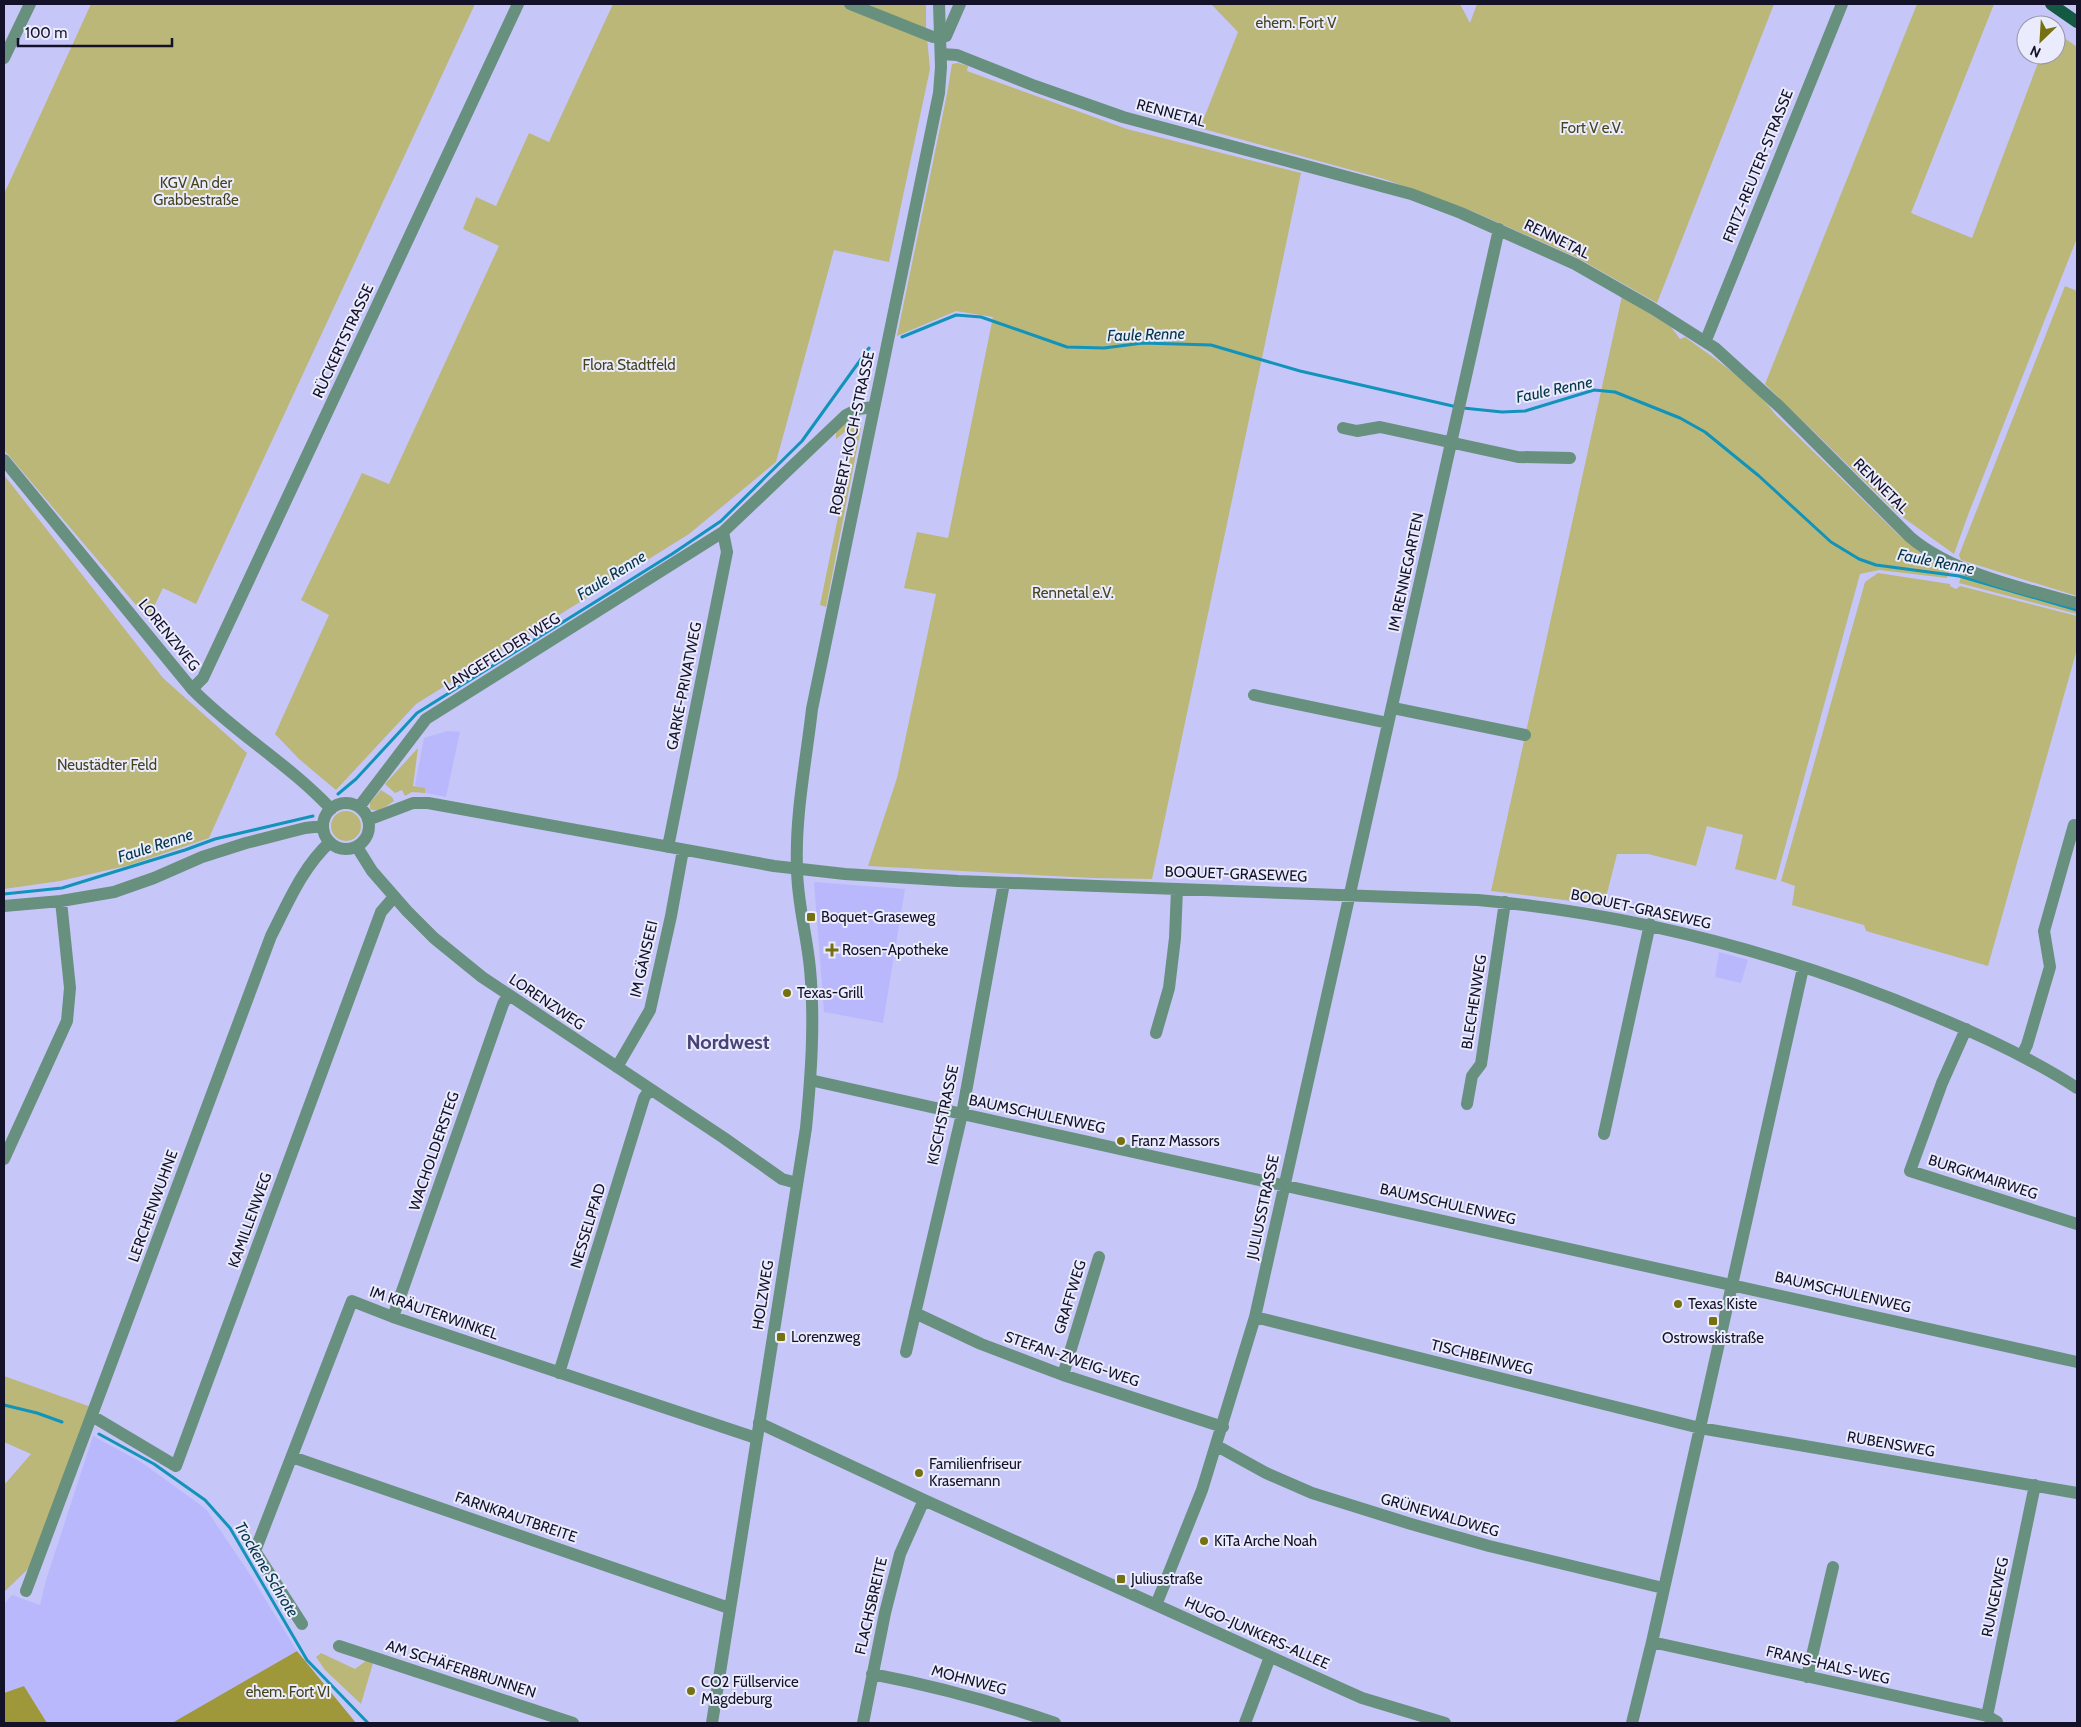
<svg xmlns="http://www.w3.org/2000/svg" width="2081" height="1727" font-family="Cabin,sans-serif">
<rect width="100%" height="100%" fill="#c7c6f8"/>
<!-- built -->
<path fill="#bab8fd" d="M447 731 460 732 446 797 426 793 415 785 424 738Z
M814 882 905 889 883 1023 824 1012Z
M1719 952 1748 960 1741 983 1715 977Z
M93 1436 141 1462 206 1509 253 1579 297 1651 172 1723H47L24 1686 4 1693V1604L12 1595 40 1605 46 1580Z"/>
<!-- green -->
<path fill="#bab779" d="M91 4H475L196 604 163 588 148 619 4 450V194Z
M613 4H842L927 38 930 69 889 262 834 250 776 462 689 534 416 704 336 790 299 759 275 734 329 615 301 600 362 473 389 484 499 246 463 229 476 197 496 206 529 133 549 142Z
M862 4H926V30Z
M1211 4H1460L1470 23 1477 4H1774L1657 303 1576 257 1472 211 1384 179 1200 128 1238 32Z
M1917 4H1994L1911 213 1972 238 2041 55H2056V32L2077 47V238L1968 515 1954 554 1897 513 1765 384Z
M958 63 968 66 967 71 1127 129 1301 173 1152 879 1092 878 868 866 897 778 936 594 904 588 917 532 948 538 993 317 956 311 897 336 947 94 952 64Z
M2065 286 2077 291V596L1961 560 1959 555Z
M1622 296 1671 327 1680 339 1685 337C1714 358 1754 385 1775 414L1900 536 1926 557 1950 567 1947 578 1879 570 1860 574 1776 880 1735 869 1743 835 1707 826 1696 866 1648 854H1617L1604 905 1491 891Z
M852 420 861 428 826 607 820 605 855 434 846 431 836 439V431L845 422Z
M4 475 163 678 247 753 209 838 130 865 60 881 4 889Z
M1963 571 2077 607V614L1959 583Z
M1878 573 1950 584V586L1956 589 1960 586 2077 616V649L1988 966 1866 931 1864 925 1792 905 1795 886 1781 881 1865 582Z
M418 748 413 786 425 788V793L412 792 405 796 402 790 395 793 385 784Z
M381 790 392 797 394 801C386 806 379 813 370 809V803Z
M331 826a15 15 0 1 1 30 0a15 15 0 1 1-30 0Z
M4 1376 91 1407 36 1556 27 1570 4 1592V1485L31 1454 4 1442Z
M321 1653 355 1669 367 1660 373 1663 361 1704 325 1670 316 1657Z"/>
<!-- forest -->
<path fill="#9e983a" d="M297 1651 356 1723H172Z
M24 1686 47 1723H4V1693Z"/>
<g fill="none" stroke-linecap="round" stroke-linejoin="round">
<!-- stream -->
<path stroke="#1193ba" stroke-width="3" d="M902 337 956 315 981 317 1067 347 1104 348 1143 343 1211 345 1300 371 1457 407
M1463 408 1502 412 1525 411 1594 390 1615 392 1680 418 1705 432 1759 476 1831 542 1859 559 1876 565 1959 576 2077 610
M338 794 356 779 417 713 672 554 721 521 802 441 869 348
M4 894 62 888 185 850 215 839 313 816
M4 1405 37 1413 62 1422
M99 1434 154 1464 205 1500 230 1528 307 1660 368 1723"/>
<!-- minor -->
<path stroke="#68907e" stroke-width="12" d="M850 4 933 37 946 36 960 4
M941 54 957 55 1035 86 1123 117 1411 194 1461 213 1575 264 1652 308 1715 348 1780 407 1910 537C1952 573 2024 589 2077 603
M4 58 30 4
M1706 340 1842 4
M1343 428 1357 431 1380 427 1518 457 1570 458
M4 460 192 689C235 733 289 764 331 809
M192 689 203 678 518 4
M1254 695 1388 723
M1393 708 1525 735
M323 826a23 23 0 1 1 46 0a23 23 0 1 1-46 0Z
M359 807 426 719 723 532 846 415 858 409 874 407
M368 820 413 803H428L774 866 845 874 958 881 1478 900C1634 914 1787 954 1932 1015 1983 1036 2031 1058 2077 1088
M357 847 372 871 407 911 434 938 482 977 724 1138 782 1179 797 1183
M668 847 727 552 723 532
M4 906 61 901 114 892 154 878 202 857 246 843 305 828 323 826
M1966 1029 1942 1083 1910 1171 2077 1224
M1156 1033 1169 988 1175 938 1177 889
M2022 1055 2027 1045 2050 967 2044 931 2074 825
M617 1067 650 1010 671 916 683 850
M810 1080 2077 1362
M1467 1104 1472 1076 1481 1064 1505 902
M1604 1134 1650 924
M4 1159 67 1021 70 988 61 901
M915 1313 981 1344 1063 1375 1223 1427
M393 1317 503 1004 508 995
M1255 1317 1700 1428 2077 1493
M906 1352 962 1114 1004 883
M559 1373 644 1098 650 1089
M1063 1375 1099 1257
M92 1416 176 1466 381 912 394 897
M759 1423 924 1500 1344 1690 1362 1698 1445 1723
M1217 1446 1266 1473 1312 1493 1411 1524 1489 1546 1663 1588
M292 1457 729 1608
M26 1591 271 936C288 903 302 868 330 842
M1156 1605 1202 1490 1255 1317 1499 229
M302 1624 255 1551 352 1301 393 1317 756 1438
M1652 1642 1987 1716 1997 1722
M339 1646 573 1723
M872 1674C934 1686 995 1702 1055 1723
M1807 1677 1833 1567
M1987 1716 2035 1485
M863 1723 885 1613 900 1554 924 1500
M1245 1723 1270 1657
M1632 1723 1652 1642 1803 968"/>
<!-- tertiary -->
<path stroke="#68907e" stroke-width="12" d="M712 1723 806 1128C811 1075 815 1022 810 969 807 935 797 902 797 868 795 815 806 762 812 709L939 93 941 67 939 4"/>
<!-- primary -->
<path stroke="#145942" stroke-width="12" d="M2051 4 2077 22"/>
</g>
<!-- markers -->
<g fill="#757010" stroke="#ebebfe" stroke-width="2">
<rect x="806" y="912" width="10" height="10" rx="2.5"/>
<path d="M829.5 942.5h5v5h5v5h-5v5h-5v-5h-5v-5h5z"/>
<circle cx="787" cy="993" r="5"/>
<circle cx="1121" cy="1141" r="5"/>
<circle cx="1678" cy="1304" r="5"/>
<rect x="1708" y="1316" width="10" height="10" rx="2.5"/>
<rect x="776" y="1332" width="10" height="10" rx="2.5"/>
<circle cx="919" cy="1473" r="5"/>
<circle cx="1204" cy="1541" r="5"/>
<rect x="1116" y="1574" width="10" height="10" rx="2.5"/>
<circle cx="691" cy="1691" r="5"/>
</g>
<g text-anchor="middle" stroke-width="4" stroke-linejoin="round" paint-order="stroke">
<!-- park labels -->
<g font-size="15" fill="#46441c" stroke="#ebebfe">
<text x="1296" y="28">ehem. Fort V</text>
<text x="1592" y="133">Fort V e.V.</text>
<text x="196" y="188">KGV An der<tspan x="196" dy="17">Grabbestraße</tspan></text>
<text x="629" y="370">Flora Stadtfeld</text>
<text x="1073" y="598">Rennetal e.V.</text>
<text x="107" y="770">Neustädter Feld</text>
<text x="288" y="1697">ehem. Fort VI</text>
</g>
<!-- street labels -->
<g font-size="15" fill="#141228" stroke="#ebebfe">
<text transform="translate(1171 113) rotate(15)" y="5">RENNETAL</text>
<text transform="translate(1758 166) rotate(-68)" y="5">FRITZ-REUTER-STRASSE</text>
<text transform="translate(1557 239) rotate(26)" y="5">RENNETAL</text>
<text transform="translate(343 341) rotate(-65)" y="5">RÜCKERTSTRASSE</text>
<text transform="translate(852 433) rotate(-78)" y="5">ROBERT-KOCH-STRASSE</text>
<text transform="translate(1881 486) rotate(45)" y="5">RENNETAL</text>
<text transform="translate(1406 572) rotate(-78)" y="5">IM RENNEGARTEN</text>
<text transform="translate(169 635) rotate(51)" y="5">LORENZWEG</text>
<text transform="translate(502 652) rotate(-32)" y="5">LANGEFELDER WEG</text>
<text transform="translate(684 686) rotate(-79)" y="5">GARKE-PRIVATWEG</text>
<text transform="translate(1236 874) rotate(2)" y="5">BOQUET-GRASEWEG</text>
<text transform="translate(1641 909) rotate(12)" y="5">BOQUET-GRASEWEG</text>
<text transform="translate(644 959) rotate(-77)" y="5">IM GÄNSEEI</text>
<text transform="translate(547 1002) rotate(34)" y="5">LORENZWEG</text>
<text transform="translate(1474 1002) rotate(-81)" y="5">BLECHENWEG</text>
<text transform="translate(1037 1114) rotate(12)" y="5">BAUMSCHULENWEG</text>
<text transform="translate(943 1115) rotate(-78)" y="5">KISCHSTRASSE</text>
<text transform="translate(434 1151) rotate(-71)" y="5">WACHOLDERSTEG</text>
<text transform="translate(1983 1177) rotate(18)" y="5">BURGKMAIRWEG</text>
<text transform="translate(1448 1204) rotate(13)" y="5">BAUMSCHULENWEG</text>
<text transform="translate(153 1206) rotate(-70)" y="5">LERCHENWUHNE</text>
<text transform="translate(1263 1207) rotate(-78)" y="5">JULIUSSTRASSE</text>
<text transform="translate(250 1220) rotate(-70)" y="5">KAMILLENWEG</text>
<text transform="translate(588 1226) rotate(-73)" y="5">NESSELPFAD</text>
<text transform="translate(1843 1292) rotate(13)" y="5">BAUMSCHULENWEG</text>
<text transform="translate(763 1295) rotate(-81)" y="5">HOLZWEG</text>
<text transform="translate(1070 1297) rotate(-73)" y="5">GRAFFWEG</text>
<text transform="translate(434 1313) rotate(19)" y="5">IM KRÄUTERWINKEL</text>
<text transform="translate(1482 1357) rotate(14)" y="5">TISCHBEINWEG</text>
<text transform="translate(1072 1359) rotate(19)" y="5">STEFAN-ZWEIG-WEG</text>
<text transform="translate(1891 1444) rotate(10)" y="5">RUBENSWEG</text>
<text transform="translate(1440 1515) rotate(16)" y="5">GRÜNEWALDWEG</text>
<text transform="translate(516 1517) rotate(19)" y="5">FARNKRAUTBREITE</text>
<text transform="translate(1995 1597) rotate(-78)" y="5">RUNGEWEG</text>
<text transform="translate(871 1606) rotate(-77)" y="5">FLACHSBREITE</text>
<text transform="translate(1257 1633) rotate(24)" y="5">HUGO-JUNKERS-ALLEE</text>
<text transform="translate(1828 1665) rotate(13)" y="5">FRANS-HALS-WEG</text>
<text transform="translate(461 1669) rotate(18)" y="5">AM SCHÄFERBRUNNEN</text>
<text transform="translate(969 1680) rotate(15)" y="5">MOHNWEG</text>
</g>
<!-- poi labels -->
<g font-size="15" fill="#141228" stroke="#ebebfe" text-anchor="start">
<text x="821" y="922">Boquet-Graseweg</text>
<text x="842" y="955">Rosen-Apotheke</text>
<text x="797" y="998">Texas-Grill</text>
<text x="1131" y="1146">Franz Massors</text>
<text x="1688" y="1309">Texas Kiste</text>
<text x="791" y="1342">Lorenzweg</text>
<text x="1713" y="1343" text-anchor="middle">Ostrowskistraße</text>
<text x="929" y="1469">Familienfriseur<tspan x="929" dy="17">Krasemann</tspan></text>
<text x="1214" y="1546">KiTa Arche Noah</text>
<text x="1131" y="1584">Juliusstraße</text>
<text x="701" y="1687">CO2 Füllservice<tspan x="701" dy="17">Magdeburg</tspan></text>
</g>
<!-- water labels -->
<g font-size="16" font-style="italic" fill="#033748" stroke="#ebebfe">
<text transform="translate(1146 334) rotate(-2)" y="6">Faule Renne</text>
<text transform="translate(1554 389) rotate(-12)" y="6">Faule Renne</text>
<text transform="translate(1936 561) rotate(11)" y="6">Faule Renne</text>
<text transform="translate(611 575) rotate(-32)" y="6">Faule Renne</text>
<text transform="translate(155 845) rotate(-18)" y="6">Faule Renne</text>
<text transform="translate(267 1569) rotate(59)" y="6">Trockene Schrote</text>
</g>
<!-- district labels -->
<g font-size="20" font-weight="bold" fill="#474377" stroke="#ebebfe">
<text x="728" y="1049">Nordwest</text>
</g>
</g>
<!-- border -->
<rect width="2081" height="1727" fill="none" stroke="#141228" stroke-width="10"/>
<!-- north arrow -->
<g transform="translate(2041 40) rotate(205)"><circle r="24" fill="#ebebfe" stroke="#9594a8"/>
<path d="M0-4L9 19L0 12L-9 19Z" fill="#757010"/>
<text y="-8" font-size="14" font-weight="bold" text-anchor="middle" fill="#141228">N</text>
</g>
<!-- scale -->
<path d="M18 38v8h154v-8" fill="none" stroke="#141228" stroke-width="2.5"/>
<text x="25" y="38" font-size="15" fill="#141228" stroke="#ebebfe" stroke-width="4" paint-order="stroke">100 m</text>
</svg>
